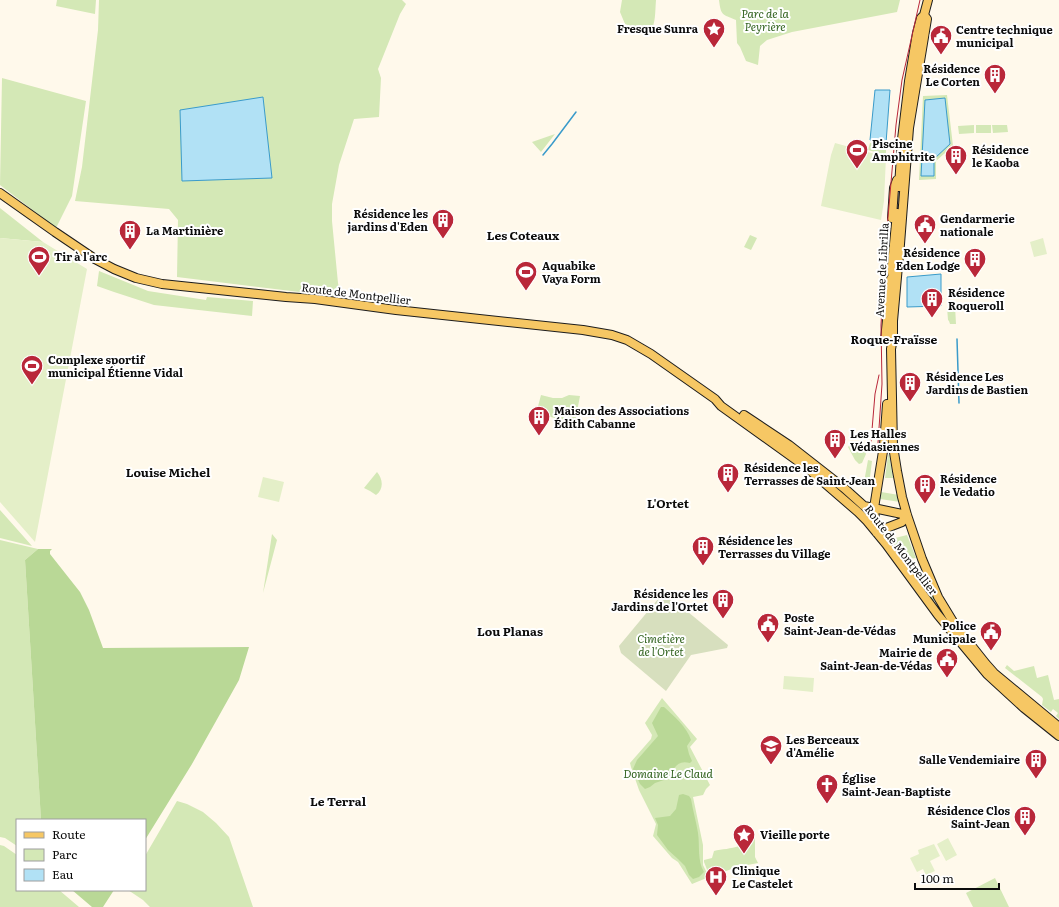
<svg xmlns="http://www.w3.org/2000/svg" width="1059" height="907" font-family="Literata,serif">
<rect width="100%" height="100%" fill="#fff9eb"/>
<!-- green -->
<path fill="#d4e8b6" d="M57 0H96L95 14 56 6Z
M99 0H402L406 4 400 14 378 69 381 78 379 117 354 119 339 165 332 204V221L338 283 341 297 177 277 178 220 169 209 75 201 82 167 98 30Z
M622 0H656C655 12 656 23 650 33L625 24 620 12Z
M719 0H900L897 12 792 32 767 40 760 46 758 65 746 61 740 47 737 43 736 20C722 14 721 16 719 0Z
M2 78 86 101 72 196 56 228 0 185Z
M947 95 953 146 936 161V179L919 180 923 96Z
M974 125V133L959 134 958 126Z
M976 125H991V133H976Z
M992 125H1007L1008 132 993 133Z
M555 134 541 152 532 142Z
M870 143 886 145V155L868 150Z
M0 208 43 242 0 238Z
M750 235 757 238 751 250 744 247Z
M99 271 148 291 206 300 207 297 253 301 252 316 154 305 114 292 97 286Z
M955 306 956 324H950L949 321 948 320 947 307Z
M541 395 553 398H562L569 395 580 396 575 422 536 414Z
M850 445 863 446 866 454 862 463 859 464 855 460 848 447Z
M889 454 893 478H885L888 455Z
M868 460 872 461 869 485 864 482Z
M377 472C383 479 384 489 376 495L370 491 364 488Z
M881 492 899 495 900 502 880 499Z
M0 510 32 546 0 538Z
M272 534 277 540 263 593Z
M907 535 916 558 902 560 887 540Z
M0 540 38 549 25 560 41 820H17V846L5 838 0 837Z
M923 571 936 599 933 601 912 573Z
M1007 665 1014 671 1034 666 1037 678 1048 675 1054 700 1059 699V719L1056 716 1058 713 1053 709 1051 712 1042 705 1043 699 1042 697 1005 668Z
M662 698 697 739 690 747 710 785 706 789 703 795 693 797 703 845V865L709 877 692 884 678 862 672 858 653 836 656 824 639 790 631 767 630 763 651 739 652 735 645 723Z
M177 801 187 804 203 812 216 823 229 837 253 907H150L143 900 128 890H145V856Z
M755 835V857L758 863 737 867 710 877 704 862V860L712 858 714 851C722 849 731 849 739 846 741 844 743 841 746 839 749 837 752 836 755 835Z
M0 845 4 846 17 855V890H59L79 907H0Z
M995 878 1009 907H973L966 893Z"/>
<!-- forest -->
<path fill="#b9d896" d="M38 549H52L50 551V554L80 592 89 610 103 648 249 647 239 680 192 764 145 840V820H41L25 560Z
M661 707H664C674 716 687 727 691 740L687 746 689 754 692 761 690 763C676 759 674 770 667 779L655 783 650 787 645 789 640 784 633 769 637 760 658 736 652 723Z
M683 794 689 796 691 799C693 811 696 821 698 833 700 846 697 860 704 872L699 877 693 879 689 875 685 866 678 859 668 850 657 835 658 825 655 818 670 816 676 809 679 795Z
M72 890H114L103 907H92Z"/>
<!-- cemetery -->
<path fill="#d7dfbe" d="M663 593H665L728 645 727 648 691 655 666 691 621 653 619 646Z"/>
<!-- pitch -->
<path fill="#e4efc8" d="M835 143 886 157 884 201 881 220 821 206 831 155Z
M0 238 43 242 87 269 35 542 0 502Z
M1043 238 1047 254 1034 257 1030 242Z
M263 477 284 482 279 502 258 497Z
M784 676 814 678 813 692 783 689Z
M948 838 957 855 946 861 937 844Z
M934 844 940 856 930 861 935 871 926 875 923 869 917 872 910 858 919 854 918 850Z"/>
<!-- water -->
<path fill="#b1e1f5" stroke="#3a9bca" d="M875 90H890L886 143 870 140Z
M263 97 272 178 182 181 180 110Z
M945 98 950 144 934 159V176H921L925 100Z
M941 274V306L907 307V277Z"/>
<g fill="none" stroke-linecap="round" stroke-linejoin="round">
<!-- stream -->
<path stroke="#3a9bca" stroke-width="1.5" d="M543 155 552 144 576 112
M957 339 959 403"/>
<!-- primary casing -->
<g stroke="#1d1d1d" stroke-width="10">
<path id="primary" d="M924 15 927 19 909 128 900 244 893 321V338L891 349 893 446 897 471 902 497 907 515 922 559 938 597 955 625 986 664 994 673 1059 727
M899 187 902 139 909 81 917 33 921 18 924 15 928 0
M0 193 55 232 95 259 114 269 136 278 162 284 286 297 315 299 396 310 583 330 612 335 627 340 651 354 715 399 721 406 806 467 858 512 867 521 886 544 938 615 987 674 1024 708 1059 736
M892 218 894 188 897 180
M893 281 892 272V265L897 213
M885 340 891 279
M744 415 789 445 844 488 864 506 907 515
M876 531 874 508 884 445 887 404
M876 532 902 522 907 515"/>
</g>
<!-- primary -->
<use href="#primary" stroke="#f6c764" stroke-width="8"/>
<!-- tram -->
<path stroke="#b92739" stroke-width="1" d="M871 442 875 394 879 375
M878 443 882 384 881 325 886 240 896 125 902 80 920 0"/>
</g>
<!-- icons -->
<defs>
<g id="sight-pin" transform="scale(1.15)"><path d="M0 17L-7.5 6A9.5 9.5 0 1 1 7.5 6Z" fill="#b92739" stroke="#fff"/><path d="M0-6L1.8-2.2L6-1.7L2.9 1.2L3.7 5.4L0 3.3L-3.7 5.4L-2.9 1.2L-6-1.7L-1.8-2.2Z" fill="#fff"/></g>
<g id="civic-pin" transform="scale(1.15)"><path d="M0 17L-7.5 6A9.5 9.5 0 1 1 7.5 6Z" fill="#b92739" stroke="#fff"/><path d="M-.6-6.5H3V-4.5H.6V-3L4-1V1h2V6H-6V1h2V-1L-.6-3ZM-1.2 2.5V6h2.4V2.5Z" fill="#fff"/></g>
<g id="building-pin" transform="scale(1.15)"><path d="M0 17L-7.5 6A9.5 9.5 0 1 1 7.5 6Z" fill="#b92739" stroke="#fff"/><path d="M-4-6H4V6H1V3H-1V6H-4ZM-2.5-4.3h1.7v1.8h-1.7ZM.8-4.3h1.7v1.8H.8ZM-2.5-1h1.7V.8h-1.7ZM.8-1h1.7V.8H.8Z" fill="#fff"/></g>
<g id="stadium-pin" transform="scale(1.15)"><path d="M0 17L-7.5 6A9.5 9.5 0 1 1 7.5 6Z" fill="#b92739" stroke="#fff"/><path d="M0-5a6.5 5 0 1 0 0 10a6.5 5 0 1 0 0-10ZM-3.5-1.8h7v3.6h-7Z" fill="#fff"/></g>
<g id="school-pin" transform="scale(1.15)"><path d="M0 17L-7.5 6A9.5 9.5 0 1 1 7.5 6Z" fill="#b92739" stroke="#fff"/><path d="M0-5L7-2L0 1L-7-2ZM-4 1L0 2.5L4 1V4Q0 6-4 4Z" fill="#fff"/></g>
<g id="church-pin" transform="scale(1.15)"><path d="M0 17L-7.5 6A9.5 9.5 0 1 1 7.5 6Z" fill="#b92739" stroke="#fff"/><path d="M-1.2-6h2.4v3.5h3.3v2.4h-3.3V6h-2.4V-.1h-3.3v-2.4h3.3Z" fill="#fff"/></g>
<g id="hospital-pin" transform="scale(1.15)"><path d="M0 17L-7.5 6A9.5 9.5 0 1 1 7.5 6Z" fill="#b92739" stroke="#fff"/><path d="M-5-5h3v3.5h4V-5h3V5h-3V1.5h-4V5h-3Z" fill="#fff"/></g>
</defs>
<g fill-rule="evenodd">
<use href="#sight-pin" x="714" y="29"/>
<use href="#civic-pin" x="941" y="36"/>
<use href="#building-pin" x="995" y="75"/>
<use href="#stadium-pin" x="857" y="150"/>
<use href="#building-pin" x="956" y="156"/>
<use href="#building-pin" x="443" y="220"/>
<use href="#civic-pin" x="925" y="225"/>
<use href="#building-pin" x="130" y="231"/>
<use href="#stadium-pin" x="39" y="257"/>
<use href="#building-pin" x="975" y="259"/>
<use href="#stadium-pin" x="526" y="272"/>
<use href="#building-pin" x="932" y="299"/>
<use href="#stadium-pin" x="32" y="366"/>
<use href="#building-pin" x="910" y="383"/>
<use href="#building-pin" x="539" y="417"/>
<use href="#building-pin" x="835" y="440"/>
<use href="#building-pin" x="728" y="474"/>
<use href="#building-pin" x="925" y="485"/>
<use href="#building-pin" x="703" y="547"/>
<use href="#building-pin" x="723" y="600"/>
<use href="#civic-pin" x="768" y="624"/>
<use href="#civic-pin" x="991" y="632"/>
<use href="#civic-pin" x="947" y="659"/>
<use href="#school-pin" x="771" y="746"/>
<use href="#building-pin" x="1036" y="760"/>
<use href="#church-pin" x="827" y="785"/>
<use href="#building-pin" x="1025" y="817"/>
<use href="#sight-pin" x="744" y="835"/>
<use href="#hospital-pin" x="716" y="877"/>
</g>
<g text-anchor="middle" stroke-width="4" stroke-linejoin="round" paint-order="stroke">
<!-- park labels -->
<g font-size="11" font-style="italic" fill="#31621e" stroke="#fff">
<text x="765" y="18">Parc de la<tspan x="765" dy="13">Peyrière</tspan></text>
<text x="661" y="643">Cimetière<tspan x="661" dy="13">de l'Ortet</tspan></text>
<text x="668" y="778">Domaine Le Claud</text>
</g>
<!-- poi labels -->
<g font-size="11" font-weight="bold" fill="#0c0c0c" stroke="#fff" text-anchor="start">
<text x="698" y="33" text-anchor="end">Fresque Sunra</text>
<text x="956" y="34">Centre technique<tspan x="956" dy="13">municipal</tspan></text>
<text x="980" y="73" text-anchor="end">Résidence<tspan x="980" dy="13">Le Corten</tspan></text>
<text x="872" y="148">Piscine<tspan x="872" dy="13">Amphitrite</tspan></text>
<text x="972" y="154">Résidence<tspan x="972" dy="13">le Kaoba</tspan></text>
<text x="428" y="218" text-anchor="end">Résidence les<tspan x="428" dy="13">jardins d'Eden</tspan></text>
<text x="940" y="223">Gendarmerie<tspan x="940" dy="13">nationale</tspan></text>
<text x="146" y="235">La Martinière</text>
<text x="960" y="257" text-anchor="end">Résidence<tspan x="960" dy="13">Eden Lodge</tspan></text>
<text x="54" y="261">Tir à l'arc</text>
<text x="542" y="270">Aquabike<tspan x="542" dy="13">Vaya Form</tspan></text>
<text x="948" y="297">Résidence<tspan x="948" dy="13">Roqueroll</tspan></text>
<text x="48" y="364">Complexe sportif<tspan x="48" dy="13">municipal Étienne Vidal</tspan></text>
<text x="926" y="381">Résidence Les<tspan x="926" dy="13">Jardins de Bastien</tspan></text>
<text x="554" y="415">Maison des Associations<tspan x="554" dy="13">Édith Cabanne</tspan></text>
<text x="850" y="438">Les Halles<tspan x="850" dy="13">Védasiennes</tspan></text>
<text x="744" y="472">Résidence les<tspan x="744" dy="13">Terrasses de Saint-Jean</tspan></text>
<text x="940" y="483">Résidence<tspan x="940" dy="13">le Vedatio</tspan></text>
<text x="718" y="545">Résidence les<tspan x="718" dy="13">Terrasses du Village</tspan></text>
<text x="708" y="598" text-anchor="end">Résidence les<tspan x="708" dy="13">Jardins de l'Ortet</tspan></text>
<text x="784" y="622">Poste<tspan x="784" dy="13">Saint-Jean-de-Védas</tspan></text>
<text x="976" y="630" text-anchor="end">Police<tspan x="976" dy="13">Municipale</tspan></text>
<text x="932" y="657" text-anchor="end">Mairie de<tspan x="932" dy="13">Saint-Jean-de-Védas</tspan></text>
<text x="786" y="744">Les Berceaux<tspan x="786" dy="13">d'Amélie</tspan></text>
<text x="1020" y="764" text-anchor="end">Salle Vendemiaire</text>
<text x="842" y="783">Église<tspan x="842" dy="13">Saint-Jean-Baptiste</tspan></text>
<text x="1010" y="815" text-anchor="end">Résidence Clos<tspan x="1010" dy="13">Saint-Jean</tspan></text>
<text x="760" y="839">Vieille porte</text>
<text x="732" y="875">Clinique<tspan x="732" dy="13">Le Castelet</tspan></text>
</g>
<!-- street labels -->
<g font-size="11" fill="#0c0c0c" stroke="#fff">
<text transform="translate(882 270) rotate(-87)" y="4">Avenue de Librilla</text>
<text transform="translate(356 294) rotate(7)" y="4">Route de Montpellier</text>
<text transform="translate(901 550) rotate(52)" y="4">Route de Montpellier</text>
</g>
<!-- neighbourhood labels -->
<g font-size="12" font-weight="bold" fill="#0c0c0c" stroke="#fff">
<text x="523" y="240">Les Coteaux</text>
<text x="894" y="344">Roque-Fraïsse</text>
<text x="168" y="477">Louise Michel</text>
<text x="668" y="508">L'Ortet</text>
<text x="510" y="636">Lou Planas</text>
<text x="338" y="806">Le Terral</text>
</g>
</g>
<!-- legend -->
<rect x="16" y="819" width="130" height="72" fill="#ffffff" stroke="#9e9e9e"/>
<rect x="24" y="832" width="20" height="6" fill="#f6c764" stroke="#9e9e9e"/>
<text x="52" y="839" font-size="12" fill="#0c0c0c">Route</text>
<rect x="24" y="849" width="20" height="12" fill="#d4e8b6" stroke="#9e9e9e"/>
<text x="52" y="859" font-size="12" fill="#0c0c0c">Parc</text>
<rect x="24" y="869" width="20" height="12" fill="#b1e1f5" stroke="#9e9e9e"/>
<text x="52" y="879" font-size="12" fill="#0c0c0c">Eau</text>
<!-- scale -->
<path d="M915 883v6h84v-6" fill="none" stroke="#0c0c0c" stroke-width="2"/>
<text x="921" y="883" font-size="12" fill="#0c0c0c" stroke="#ffffff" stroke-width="3" paint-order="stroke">100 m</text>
</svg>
